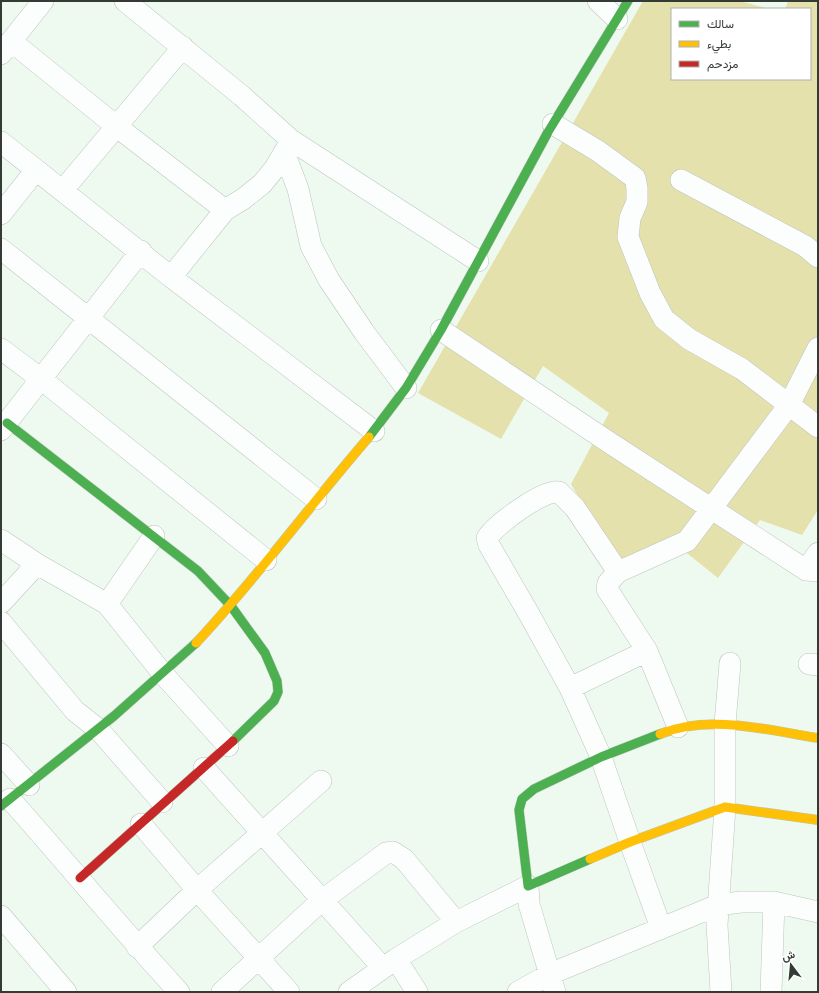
<svg xmlns="http://www.w3.org/2000/svg" width="819" height="993" font-family="'Crimson Pro',Vazirmatn,serif">
<rect width="100%" height="100%" fill="#eefaf0"/>
<!-- green -->
<path fill="#e5e1ac" d="M643 1H740L769 9H672V79H810V9H785L788 1H818V510L802 535 760 520 718 578 683 550 619 567 571 484 609 413 543 366 501 439 418 393Z"/>
<g fill="none" stroke-linecap="round" stroke-linejoin="round">
<!-- street casing -->
<g stroke="#bcc5be" stroke-width="22">
<path id="street" d="M125 1 242 96 291 140 478 261
M598 1 617 19
M11 41 116 126 225 210
M1 54 43 1
M553 124 598 151 635 178 637 188V202L630 218 628 237 650 293 664 319 689 339 742 369 818 427
M1 142 171 277 374 431
M284 152 298 189 311 246 329 280 364 332 406 388
M681 180 805 246 818 257
M63 190 183 47
M1 214 36 170
M1 249 316 499
M171 277 225 210 243 199 262 184 275 168 289 144
M441 330 610 443 806 570 818 571
M1 349 41 379 266 560
M1 430 141 251
M1 540 37 564 107 604 163 674 228 746
M806 570 818 553
M618 572 575 508 559 492C544 489 496 524 487 538L489 545 529 614 570 688 601 757 630 842 661 928
M1 603 37 564
M107 604 154 536
M1 622 75 711 98 729 162 802
M809 664 818 665
M570 688 647 651
M678 727 647 651 607 589 608 583 618 572 687 541 789 405 818 348
M1 754 29 785
M204 768 383 968
M10 799C67 863 121 929 179 992
M141 824 197 890 289 992
M1 916 66 992
M137 947 197 890 321 781
M396 959 417 992
M222 992 321 901 386 853 393 852 404 859 456 922
M349 992 396 959 456 922 528 886 529 904 555 992
M518 992 550 974 718 905 741 902H774L818 912
M721 992 717 925 725 807V724L730 663
M771 992 774 902"/>
</g>
<!-- fast casing -->
<g stroke="#bcc5be" stroke-width="10">
<path id="fast" d="M7 423 198 571 231 606 265 653 277 681 278 692 274 701 233 741
M369 437 406 388 441 330 548 132 628 1
M1 806 114 716 196 643
M590 859 528 886 519 810 522 799 534 789 601 757 660 734"/>
</g>
<!-- slow casing -->
<g stroke="#bcc5be" stroke-width="10">
<path id="slow" d="M196 643C257 578 310 505 369 437
M660 734C710 714 767 730 818 738
M590 859 630 842 725 807 818 820"/>
</g>
<!-- jam casing -->
<g stroke="#bcc5be" stroke-width="10">
<path id="jam" d="M80 878 233 741"/>
</g>
<!-- street -->
<use href="#street" stroke="#fcfefd" stroke-width="21"/>
<!-- fast -->
<use href="#fast" stroke="#4caf50" stroke-width="9"/>
<!-- slow -->
<use href="#slow" stroke="#ffc107" stroke-width="9"/>
<!-- jam -->
<use href="#jam" stroke="#c62828" stroke-width="9"/>
</g>
<!-- border -->
<rect width="819" height="993" fill="none" stroke="#333b34" stroke-width="4"/>
<!-- legend -->
<rect x="671" y="8" width="140" height="72" fill="#ffffff" stroke="#adb1ae"/>
<rect x="679" y="21" width="20" height="6" fill="#4caf50" stroke="#adb1ae"/>
<text x="707" y="28" font-size="12" fill="#333b34">سالك</text>
<rect x="679" y="41" width="20" height="6" fill="#ffc107" stroke="#adb1ae"/>
<text x="707" y="48" font-size="12" fill="#333b34">بطيء</text>
<rect x="679" y="61" width="20" height="6" fill="#c62828" stroke="#adb1ae"/>
<text x="707" y="68" font-size="12" fill="#333b34">مزدحم</text>
<!-- north arrow -->
<g transform="translate(791 965) rotate(344)" stroke="#ffffff" stroke-width="3" paint-order="stroke">
<path d="M0-3L7 15L0 10L-7 15Z" fill="#333b34"/>
<text y="-6" font-size="11" font-weight="bold" text-anchor="middle" fill="#333b34">ش</text>
</g>
</svg>
